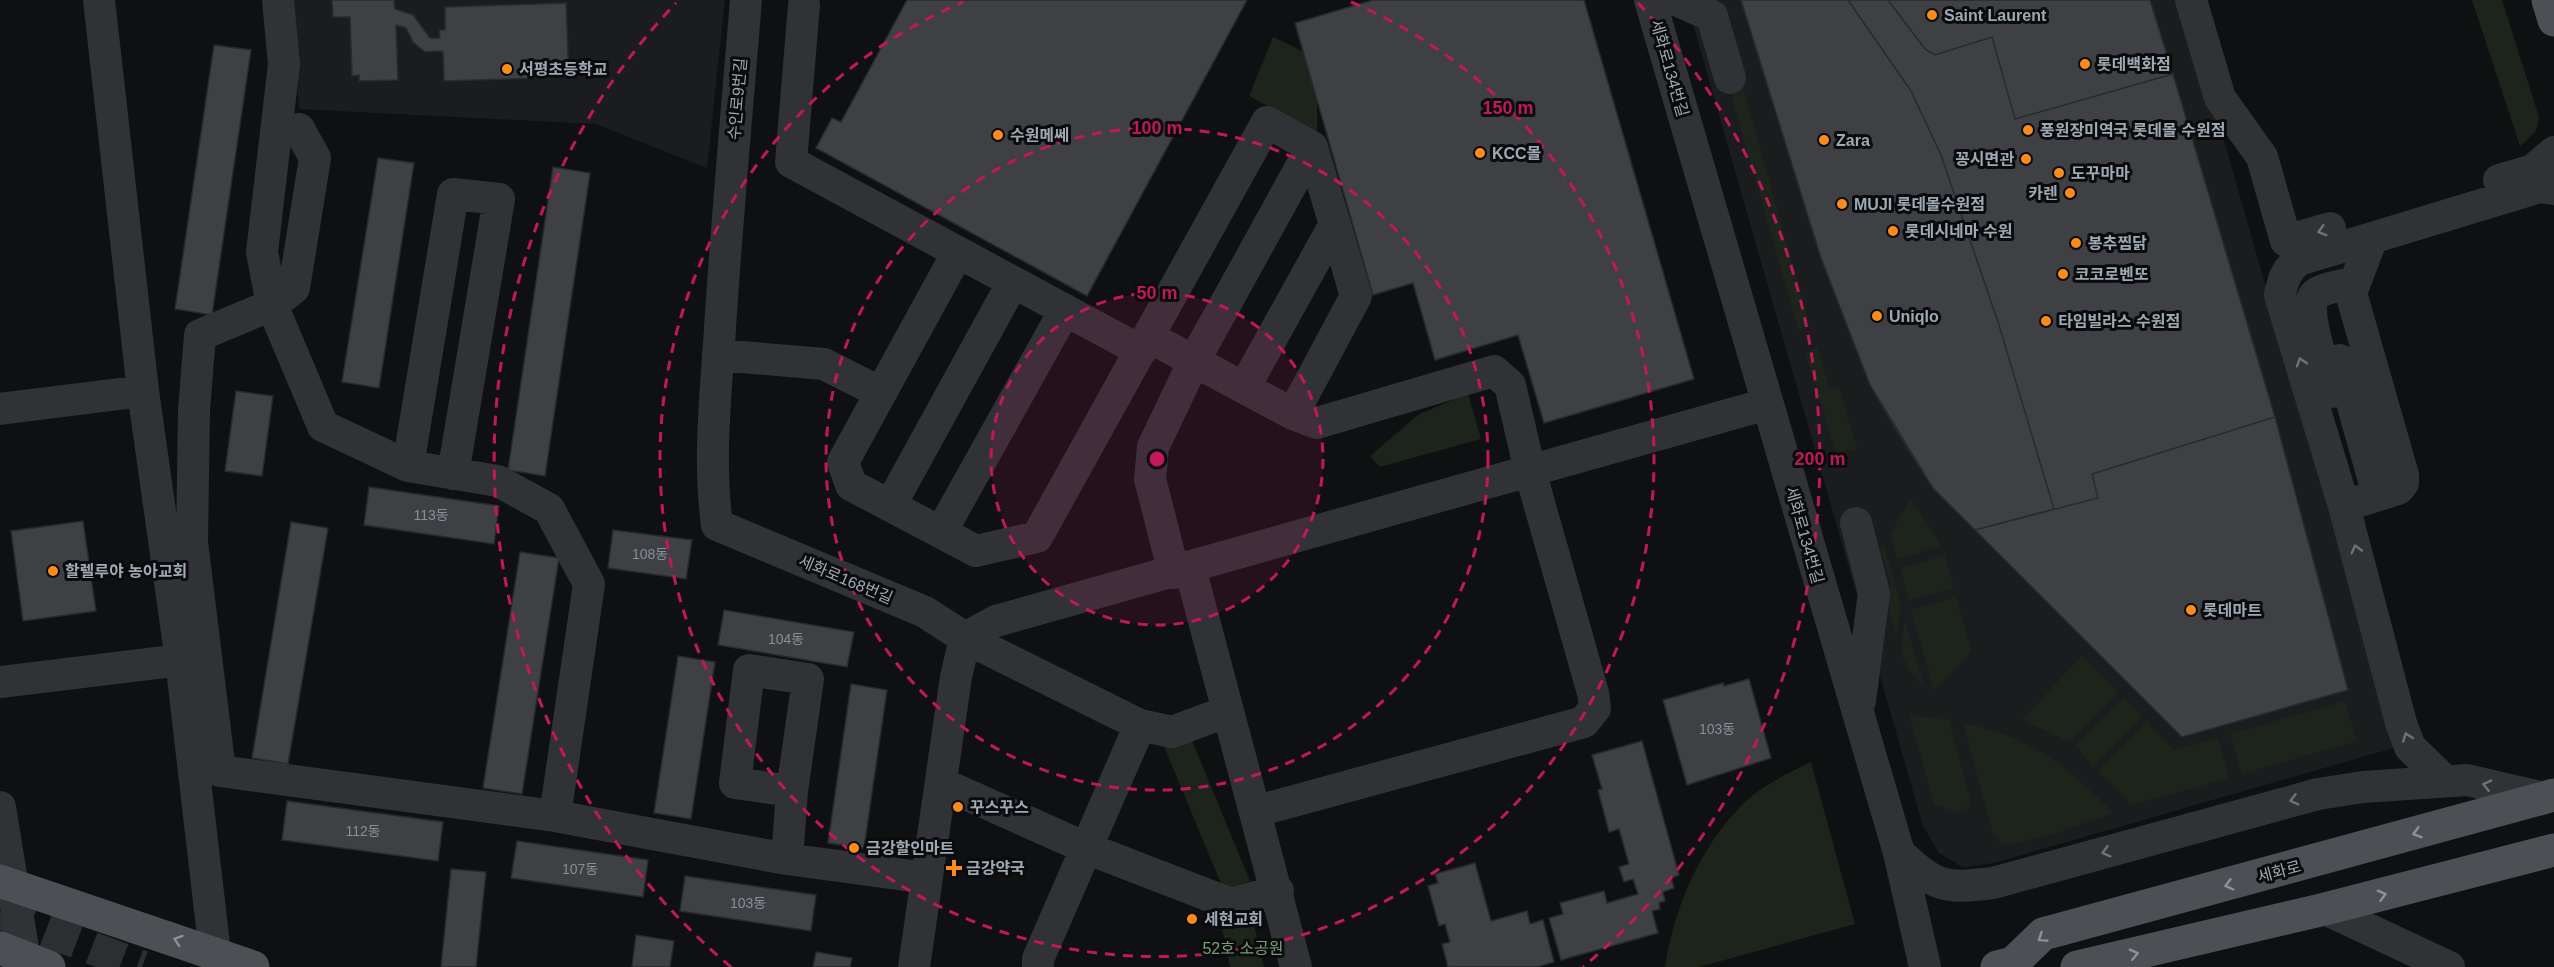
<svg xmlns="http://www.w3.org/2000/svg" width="2554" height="967" font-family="Helvetica,'Noto Sans KR',sans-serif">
<rect width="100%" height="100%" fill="#0f1011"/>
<!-- built -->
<path fill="#1b1c1e" d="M291 0H725L707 168 596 124 299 109Z
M1686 0H2184L2397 747 1994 863 1963 867 1939 853 1923 826Z"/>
<!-- green -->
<path fill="#1c241c" d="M2472 0H2502L2539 117 2536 131 2520 146Z
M1273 37 1317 58V133L1249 96Z
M1743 87 1809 323 1799 332 1730 91Z
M1817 346 1830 390 1839 388 1857 448 1836 454 1806 354Z
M1468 394 1481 439 1380 467 1370 456 1419 414Z
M1911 498 1942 546 1897 559 1890 534Z
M1884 547 1901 603 1896 637 1887 603 1891 584 1880 548Z
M1945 555 1954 588 1909 601 1900 568Z
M1956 597 1972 651 1934 690 1911 610Z
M1905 620 1924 687C1900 661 1899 654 1905 620Z
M2082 655 2119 692 2070 742 2022 720Z
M2124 698 2143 717 2093 766 2075 746Z
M2345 701 2357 741 2242 774 2230 734Z
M1909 715 1949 720 1972 805 1957 812 1934 804Z
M2147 722 2174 750 2218 737 2229 778 2132 805 2098 771Z
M1963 723C2030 737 2066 764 2113 813L2060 832 2003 846 1993 834Z
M1189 733 1250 881 1224 891 1163 744Z
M1811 762 1855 924 1699 967H1665C1674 908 1699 849 1741 806 1760 786 1787 774 1811 762Z
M1253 921 1264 967H1230L1222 928Z"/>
<!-- building -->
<path fill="#3e4044" stroke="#292a2d" stroke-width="1.5" d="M332 0H394L395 9 413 15 430 38H440L439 30H445V7L566 3 569 77 444 81 443 51 425 52 413 42 406 28 396 25 398 80 359 81V75L352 76 350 17H333Z
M907 0H1247L1087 296 816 148 832 118 841 122Z
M1373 0H1584L1694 379 1544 423 1518 335 1435 360 1413 283 1373 295 1295 23Z
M1741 0H1888L1925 49 1935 55 1992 37 2015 119 2173 74 2275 417 2092 474 2098 498 1975 530 1933 488 1870 385 1821 258Z
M1741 0H1848L1911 91 1941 155 1999 325 2054 509 1975 530 1933 488 1898 433 1870 385 1821 258Z
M1888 0H2150L2173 74 2015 119 1992 37 1935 55 1925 49Z
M214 45 251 50 212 315 175 309Z
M378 158 414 163 379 388 342 382Z
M553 167 590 173 545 476 508 470Z
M236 391 273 396 262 476 225 471Z
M2275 417 2348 690 2182 737 1975 530 2098 498 2092 474Z
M369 487 499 506 494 544 364 525Z
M83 521 96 611 23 621 11 531Z
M291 522 328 528 288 764 252 758Z
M613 530 692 540 686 579 608 568Z
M520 552 559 558 522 794 483 788Z
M724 610 854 632 847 667 718 645Z
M678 656 715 662 691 819 654 813Z
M1749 679 1771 758 1687 785 1663 700 1723 683 1724 686Z
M851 684 887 690 864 848 828 843Z
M1642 741 1679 875 1671 878 1674 888 1663 892 1665 901 1659 903 1660 909 1652 911 1658 933 1561 960 1549 918 1563 914 1560 903 1604 891 1607 903 1638 894 1633 879 1624 882 1619 867 1629 864 1619 829 1609 832 1598 790 1602 789 1592 755Z
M287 801 443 822 438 861 282 840Z
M517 841 648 860 643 897 511 878Z
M1475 863 1491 921 1527 911 1530 924 1543 920 1554 962 1537 967H1448L1442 944 1450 942 1445 924 1439 926 1428 886 1438 883 1435 874Z
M451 869 486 872 476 967H441Z
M685 876 816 895 811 931 680 911Z
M636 935 674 941 670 967H632Z
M816 952 852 958 850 967H813Z"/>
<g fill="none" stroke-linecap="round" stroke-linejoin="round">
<!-- major-tunnel -->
<path stroke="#2c2f31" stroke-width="33" stroke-dasharray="33 16" stroke-linecap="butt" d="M0 913 142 967"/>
<!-- minor -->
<path stroke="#303236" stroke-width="32" d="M99 0 143 391 181 660 215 953
M278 0 284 64 262 252 272 305 323 426 408 466 498 481 549 509 589 584 555 816
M746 0C737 109 727 219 720 328 716 393 708 460 717 525L925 612 965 638 956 677 914 967
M1650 0 1899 853 1925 967
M1676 0 1712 16 1730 78
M2191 0 2220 98 2262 157 2286 241 2330 228
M804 5 791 162 1141 351
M299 129 315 158 294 288 272 305 200 335 194 410 192 542 220 771 555 816 787 859 927 878
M2499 180 2533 170 2554 152
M958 252 843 462 851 485 976 551 1037 537 1267 122 1312 147 1356 296 1293 414
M1149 337 1293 414 1317 423 1494 371 1510 385 1530 471 1593 693 1595 708 1584 722 1257 811
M718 355 824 364 881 393
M2340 360 2378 495
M1244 388 1335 224
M2332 392C2327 375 2299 303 2317 293 2327 287 2343 285 2354 283
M0 409 143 391
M408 466 453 194 499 199 453 474
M890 506 1013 282
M2344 506 2398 489 2403 483V475L2351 293 2372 238
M1856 523 1874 593 1860 701
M941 532 1065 310
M1190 568 1296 967
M1174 573 1150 479 1153 447 1194 361 1312 147
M965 638 996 621 1767 404
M965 638 1140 725 1172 732 1228 711
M0 682 181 660
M2445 781 2410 747 2401 723 2344 506 2280 295C2283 280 2286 269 2299 260L2540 187 2554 189
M941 783 1086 848 1231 904 1278 891
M0 807 26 967
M1899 853C1936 887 1943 889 1993 883L2318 794 2363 787 2467 780 2544 798
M787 859 792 791 808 679 749 670 735 783 792 791
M2325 909 2449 967
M1038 967V959L1140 725"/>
<!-- major -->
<path stroke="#4c5055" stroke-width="33" d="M2548 0 2554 20
M0 881 253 967
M0 948 49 967
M1997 967 2013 963 2043 934 2554 795
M2077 967 2325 909 2554 850"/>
</g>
<!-- one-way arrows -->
<defs><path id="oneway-chevron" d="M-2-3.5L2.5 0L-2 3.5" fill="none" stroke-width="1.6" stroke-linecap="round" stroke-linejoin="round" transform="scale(1.5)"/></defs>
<g stroke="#6d737b">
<use href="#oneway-chevron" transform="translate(2322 231) rotate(164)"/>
<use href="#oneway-chevron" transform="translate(2301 362) rotate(-107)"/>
<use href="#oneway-chevron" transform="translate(2356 549) rotate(-105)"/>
<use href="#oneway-chevron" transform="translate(2407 737) rotate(-110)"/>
<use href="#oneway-chevron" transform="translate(2487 785) rotate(-167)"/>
<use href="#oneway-chevron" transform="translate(2294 800) rotate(165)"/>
<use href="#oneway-chevron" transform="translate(2106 852) rotate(165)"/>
</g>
<g stroke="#8a939c">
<use href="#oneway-chevron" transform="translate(2417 833) rotate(164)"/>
<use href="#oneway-chevron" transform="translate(2229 885) rotate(165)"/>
<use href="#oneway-chevron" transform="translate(2382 895) rotate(-15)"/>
<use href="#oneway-chevron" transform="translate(2042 938) rotate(146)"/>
<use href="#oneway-chevron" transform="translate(178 940) rotate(-162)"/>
<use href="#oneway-chevron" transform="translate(2134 954) rotate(-13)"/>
</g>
<!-- distance rings -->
<circle cx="1157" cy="459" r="166" fill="#c2185b" fill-opacity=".12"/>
<g fill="none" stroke="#c2185b" stroke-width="3" stroke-dasharray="10 8">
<circle cx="1157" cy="459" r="166"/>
<circle cx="1157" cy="459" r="331"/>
<path d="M1351 2A497 497 0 1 1 963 2"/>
<path d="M731 967A663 663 0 0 1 676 3M1638 3A663 663 0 0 1 1583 967"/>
</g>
<!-- markers -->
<g fill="#fd8b1c" stroke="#0a0b0c" stroke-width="2">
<circle cx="1932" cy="15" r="6"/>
<circle cx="2085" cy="64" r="6"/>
<circle cx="507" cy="69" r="6"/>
<circle cx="2028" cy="130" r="6"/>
<circle cx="998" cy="135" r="6"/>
<circle cx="1824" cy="140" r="6"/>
<circle cx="1480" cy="153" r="6"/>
<circle cx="2026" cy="159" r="6"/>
<circle cx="2059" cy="173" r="6"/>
<circle cx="2070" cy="193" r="6"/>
<circle cx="1842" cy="204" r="6"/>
<circle cx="1893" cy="231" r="6"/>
<circle cx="2076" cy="243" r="6"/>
<circle cx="2063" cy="274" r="6"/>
<circle cx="1877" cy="316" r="6"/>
<circle cx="2046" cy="321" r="6"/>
<circle cx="53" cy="571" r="6"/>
<circle cx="2191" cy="610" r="6"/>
<circle cx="958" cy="807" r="6"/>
<circle cx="854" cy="848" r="6"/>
<path d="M951 859h6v6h6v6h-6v6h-6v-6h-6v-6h6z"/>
<circle cx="1192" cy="919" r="6"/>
</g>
<g text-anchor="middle" stroke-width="6" stroke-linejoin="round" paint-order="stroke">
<!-- number labels -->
<g font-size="14" fill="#878f97">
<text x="431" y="520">113동</text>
<text x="650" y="559">108동</text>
<text x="786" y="644">104동</text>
<text x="1717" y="734">103동</text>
<text x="363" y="836">112동</text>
<text x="580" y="874">107동</text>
<text x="748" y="908">103동</text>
</g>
<!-- poi labels -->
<g font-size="16" font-weight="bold" fill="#9fa9b3" stroke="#0a0b0c" text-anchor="start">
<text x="1944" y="21">Saint Laurent</text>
<text x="2097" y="70">롯데백화점</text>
<text x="519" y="75">서평초등학교</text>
<text x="2040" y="136">풍원장미역국 롯데몰 수원점</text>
<text x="1010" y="141">수원메쎄</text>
<text x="1836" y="146">Zara</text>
<text x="1492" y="159">KCC몰</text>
<text x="2014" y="165" text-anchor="end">꽁시면관</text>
<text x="2071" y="179">도꾸마마</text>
<text x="2058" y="199" text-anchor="end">카렌</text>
<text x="1854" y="210">MUJI 롯데몰수원점</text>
<text x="1905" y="237">롯데시네마 수원</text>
<text x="2088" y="249">봉추찜닭</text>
<text x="2075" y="280">코코로벤또</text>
<text x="1889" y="322">Uniqlo</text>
<text x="2058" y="327">타임빌라스 수원점</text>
<text x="65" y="577">할렐루야 농아교회</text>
<text x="2203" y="616">롯데마트</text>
<text x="970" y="813">꾸스꾸스</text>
<text x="866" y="854">금강할인마트</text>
<text x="966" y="874">금강약국</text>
<text x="1204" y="925">세현교회</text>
</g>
<!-- street labels -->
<g font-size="16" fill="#9fa9b3" stroke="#0a0b0c">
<text transform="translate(1670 68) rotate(74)" y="6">세화로134번길</text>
<text transform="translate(737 99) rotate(-85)" y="6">수인로9번길</text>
<text transform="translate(1805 535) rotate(74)" y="6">세화로134번길</text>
<text transform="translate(846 579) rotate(23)" y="6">세화로168번길</text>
<text transform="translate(2279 871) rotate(-15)" y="6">세화로</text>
</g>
<!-- park labels -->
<g font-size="16" fill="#7a9f75" stroke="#0a0b0c">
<text x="1243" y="954">52호 소공원</text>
</g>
</g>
<circle cx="1157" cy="459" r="9" fill="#c2185b" stroke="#0a0b0c" stroke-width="3"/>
<g font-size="18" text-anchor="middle" font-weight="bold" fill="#c2185b" stroke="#0a0b0c" stroke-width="6" stroke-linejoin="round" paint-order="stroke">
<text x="1508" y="114">150 m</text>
<text x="1157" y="134">100 m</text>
<text x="1157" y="299">50 m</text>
<text x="1820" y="465">200 m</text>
</g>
</svg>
